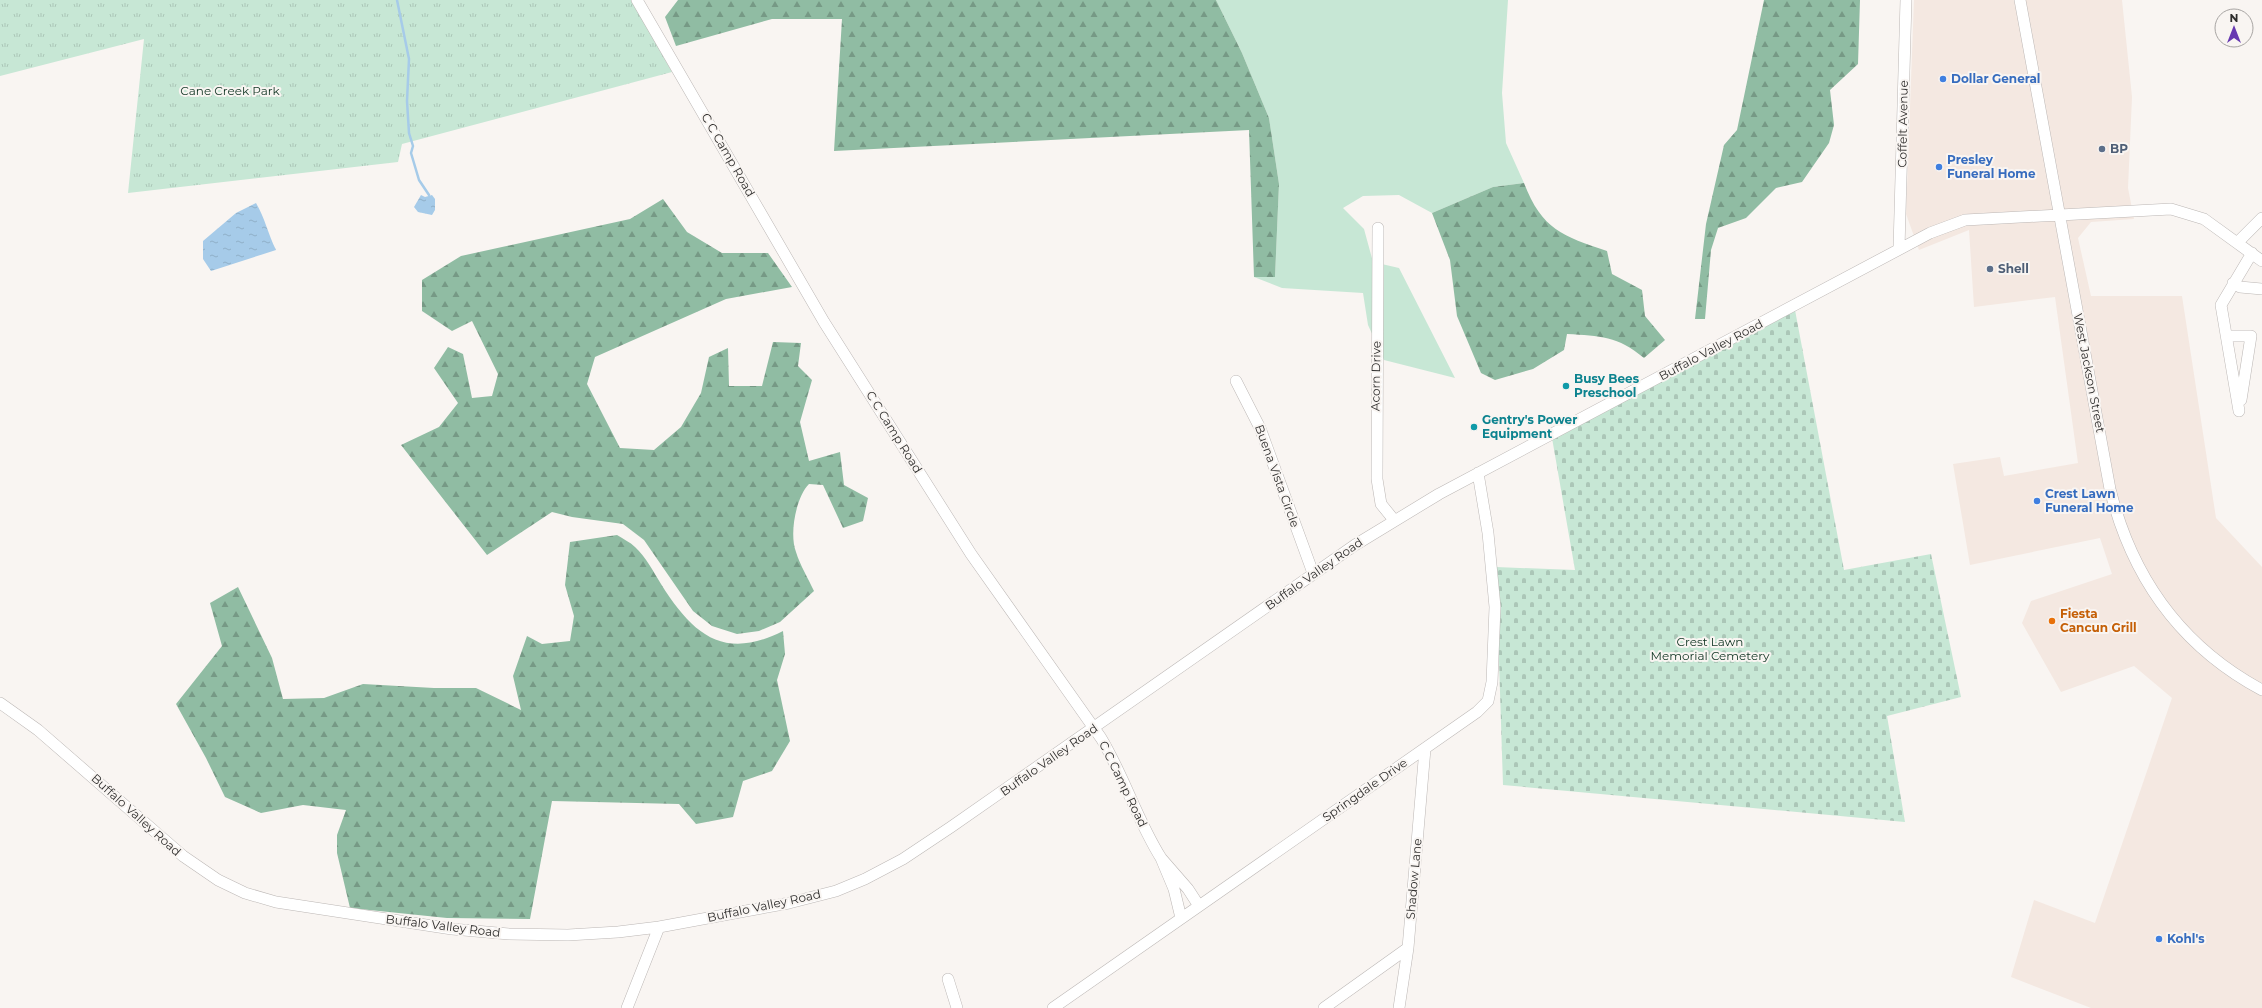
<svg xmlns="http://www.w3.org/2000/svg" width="2262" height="1008" font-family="Montserrat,sans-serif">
<defs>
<pattern id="forest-firs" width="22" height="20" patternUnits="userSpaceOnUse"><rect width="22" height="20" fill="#90bca3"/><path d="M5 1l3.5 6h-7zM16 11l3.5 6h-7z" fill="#769985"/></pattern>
<pattern id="cemetery-stones" width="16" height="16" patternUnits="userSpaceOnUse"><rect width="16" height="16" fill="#c7e7d5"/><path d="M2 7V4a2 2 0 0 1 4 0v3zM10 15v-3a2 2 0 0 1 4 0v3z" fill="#abc6b7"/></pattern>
<pattern id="park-tufts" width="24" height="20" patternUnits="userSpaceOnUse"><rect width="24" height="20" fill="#c7e7d5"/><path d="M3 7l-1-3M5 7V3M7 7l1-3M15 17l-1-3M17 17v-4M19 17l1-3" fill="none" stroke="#abc6b7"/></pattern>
<pattern id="water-ripples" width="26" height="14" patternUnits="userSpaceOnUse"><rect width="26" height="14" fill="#a6cbe9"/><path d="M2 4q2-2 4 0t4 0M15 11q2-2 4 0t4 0" fill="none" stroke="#8fafc8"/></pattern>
</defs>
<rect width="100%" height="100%" fill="#f9f5f2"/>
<!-- built -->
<path fill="#f4e8e1" d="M1914 0H2122L2132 97 2128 188 2134 219 2091 222 2078 238 2091 296H2182L2216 518 2262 567V1008H2091L2011 977 2034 900 2095 923 2172 698 2134 666 2061 692 2022 623 2031 601 2112 574 2100 538 1970 565 1953 464 2000 457 2004 476 2078 463 2055 297 1974 307 1969 230 1919 250 1906 214Z"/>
<!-- green -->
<path fill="#c7e7d5" d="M1216 0H1508L1502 93 1506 143 1524 183 1493 187 1432 213 1399 195 1363 196 1343 208 1364 229 1373 262 1399 268 1455 378 1384 360 1368 325 1363 293 1282 288 1254 277H1275L1279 184 1269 118 1242 53Z"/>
<!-- forest -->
<path fill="url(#forest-firs)" d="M678 0H1216L1242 53 1269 118 1279 184 1275 277H1254L1249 130 834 151 842 19H772L676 46 665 17Z
M1764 0H1860L1858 64 1830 90 1834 125 1829 143 1802 182 1776 188 1746 218 1718 228 1711 250 1705 319H1695L1706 224 1724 145 1737 130Z
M1524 183C1542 230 1563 236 1607 251L1612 274 1642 290 1645 316 1665 340 1644 358C1618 336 1600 336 1567 334L1564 350 1533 369 1495 380 1481 373 1457 316 1450 260 1432 213 1493 187Z
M663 199 687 232 722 253H768L792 287 726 299 595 357 587 384 620 448 654 450 681 427 701 393 709 357 728 348 729 386H762L773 342 801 343 798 366 812 380 800 422 809 461 840 452 844 485 868 498 863 521 843 528 823 485 809 484C796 497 789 534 796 552 800 565 808 578 814 591L780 622 759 631 737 634 712 626 693 611 644 540 623 524 572 517 552 512 487 555 401 445 439 427 458 403 434 368 448 347 463 354 472 398 492 396 498 374 472 321 452 331 422 311V280L461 256 630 219Z
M617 535C623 539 630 542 635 547 646 557 653 571 661 584 693 635 724 661 783 631L785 654 777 680 790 741 772 771 743 781 733 817 696 824 679 804 552 801 530 919 447 918 350 908 337 853V835L346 810 303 805 261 813 225 797 206 758 176 704 222 646 210 603 238 587 272 658 283 699 324 698 363 684 434 688H476L521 710 513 676 527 636 542 644 570 641 574 616 565 585 570 542Z"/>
<!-- cemetery -->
<path fill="url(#cemetery-stones)" d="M1795 310 1844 570 1931 554 1961 697 1887 716 1905 822 1503 785 1496 567 1575 570 1552 438Z"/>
<!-- park -->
<path fill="url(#park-tufts)" d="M0 0H632L672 72 402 144 398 162 128 193 144 39 0 76Z"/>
<!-- water -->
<path fill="url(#water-ripples)" d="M421 195 425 197 432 195 435 199V210L432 215 418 212 414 207Z
M256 203C265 218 268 234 276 250L211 271 203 259V241L236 213Z"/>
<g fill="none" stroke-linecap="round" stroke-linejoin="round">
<!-- stream -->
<path stroke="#a6cbe9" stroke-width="2.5" d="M397 0 409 59 407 101 409 133 413 146 411 153 419 180 429 195"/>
<!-- minor casing -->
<g stroke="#bcb7b5" stroke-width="12">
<path id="minor" d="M637 0 824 322 971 554 1101 738C1124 776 1137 820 1161 858
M2020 0 2110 489C2132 578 2180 646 2262 690
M1378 228 1377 479 1381 504 1394 520
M2238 242 2262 218
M1899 248 1906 0
M2233 283 2240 287 2262 289
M2227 336H2251L2241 400
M1236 381 1260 428 1313 573
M2239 411 2221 305 2252 253
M0 703 38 730 183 856 218 880 245 893 276 902 452 929 509 934 568 935 618 932 659 927 789 903 836 891 865 879 903 859 951 827 1355 545 1439 494 1930 233 1965 220 2171 209 2204 219 2262 261
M1181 918 1174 889 1161 858 1188 889 1199 906
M948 979 957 1008
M627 1008 659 927
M1053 1008 1477 712 1488 701 1492 682 1495 607 1488 533 1478 473
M1324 1008 1408 948
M1399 1008 1408 948 1425 749"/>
</g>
<!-- minor -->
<use href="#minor" stroke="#fff" stroke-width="11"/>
</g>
<!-- markers -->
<g fill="#3f7fe0" stroke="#f9f5f2" stroke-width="1.5">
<circle cx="1943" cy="79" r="4"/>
<circle cx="1939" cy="167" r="4"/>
<circle cx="2037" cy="501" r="4"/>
<circle cx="2159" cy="939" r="4"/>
</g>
<g fill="#5c6f8a" stroke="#f9f5f2" stroke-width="1.5">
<circle cx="2102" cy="149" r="4"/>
<circle cx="1990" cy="269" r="4"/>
</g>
<g fill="#0f9aa8" stroke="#f9f5f2" stroke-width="1.5">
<circle cx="1566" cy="386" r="4"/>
<circle cx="1474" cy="427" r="4"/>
</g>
<circle fill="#e8710a" stroke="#f9f5f2" stroke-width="1.5" cx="2052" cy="621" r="4"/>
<g text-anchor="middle" stroke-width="4" stroke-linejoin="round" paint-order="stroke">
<!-- shop labels -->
<g font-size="12" font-weight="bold" fill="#366cbe" stroke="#f9f5f2" text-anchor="start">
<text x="1951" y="83">Dollar General</text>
<text x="1947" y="164">Presley<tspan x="1947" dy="14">Funeral Home</tspan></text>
<text x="2045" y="498">Crest Lawn<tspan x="2045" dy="14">Funeral Home</tspan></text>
<text x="2167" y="943">Kohl's</text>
</g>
<!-- park labels -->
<g font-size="12" fill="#0f3422" stroke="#f9f5f2">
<text x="230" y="95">Cane Creek Park</text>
<text x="1710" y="646">Crest Lawn<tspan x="1710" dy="14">Memorial Cemetery</tspan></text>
</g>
<!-- street labels -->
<g font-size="12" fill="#2f2e2d" stroke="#f9f5f2">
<text transform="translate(1903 124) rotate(-89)" y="4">Coffelt Avenue</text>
<text transform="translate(728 155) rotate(60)" y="4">C C Camp Road</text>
<text transform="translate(1711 350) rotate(-28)" y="4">Buffalo Valley Road</text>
<text transform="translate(2089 373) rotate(79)" y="4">West Jackson Street</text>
<text transform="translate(1376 376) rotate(-89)" y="4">Acorn Drive</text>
<text transform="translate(894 432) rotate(58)" y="4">C C Camp Road</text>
<text transform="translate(1277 476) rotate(70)" y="4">Buena Vista Circle</text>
<text transform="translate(1314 574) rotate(-35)" y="4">Buffalo Valley Road</text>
<text transform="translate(1049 760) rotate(-35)" y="4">Buffalo Valley Road</text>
<text transform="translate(1123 784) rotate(64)" y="4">C C Camp Road</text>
<text transform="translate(1365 790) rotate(-35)" y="4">Springdale Drive</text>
<text transform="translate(136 815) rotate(42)" y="4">Buffalo Valley Road</text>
<text transform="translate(1414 879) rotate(-85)" y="4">Shadow Lane</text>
<text transform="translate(764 906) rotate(-12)" y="4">Buffalo Valley Road</text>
<text transform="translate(443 926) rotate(7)" y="4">Buffalo Valley Road</text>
</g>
<!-- service labels -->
<g font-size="12" font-weight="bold" fill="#4e5e75" stroke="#f9f5f2" text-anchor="start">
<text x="2110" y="153">BP</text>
<text x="1998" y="273">Shell</text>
</g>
<!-- culture labels -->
<g font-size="12" font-weight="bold" fill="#0d838f" stroke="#f9f5f2" text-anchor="start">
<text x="1574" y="383">Busy Bees<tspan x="1574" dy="14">Preschool</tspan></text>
<text x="1482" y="424">Gentry's Power<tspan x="1482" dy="14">Equipment</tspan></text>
</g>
<!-- food labels -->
<g font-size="12" font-weight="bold" fill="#c56008" stroke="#f9f5f2" text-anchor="start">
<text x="2060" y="618">Fiesta<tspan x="2060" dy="14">Cancun Grill</tspan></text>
</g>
</g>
<!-- north arrow -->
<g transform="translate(2234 28)"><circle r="19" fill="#f9f5f2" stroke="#a8a5a3"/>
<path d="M0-3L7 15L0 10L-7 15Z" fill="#6739b1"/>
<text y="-6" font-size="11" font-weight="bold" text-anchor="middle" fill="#2f2e2d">N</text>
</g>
</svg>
